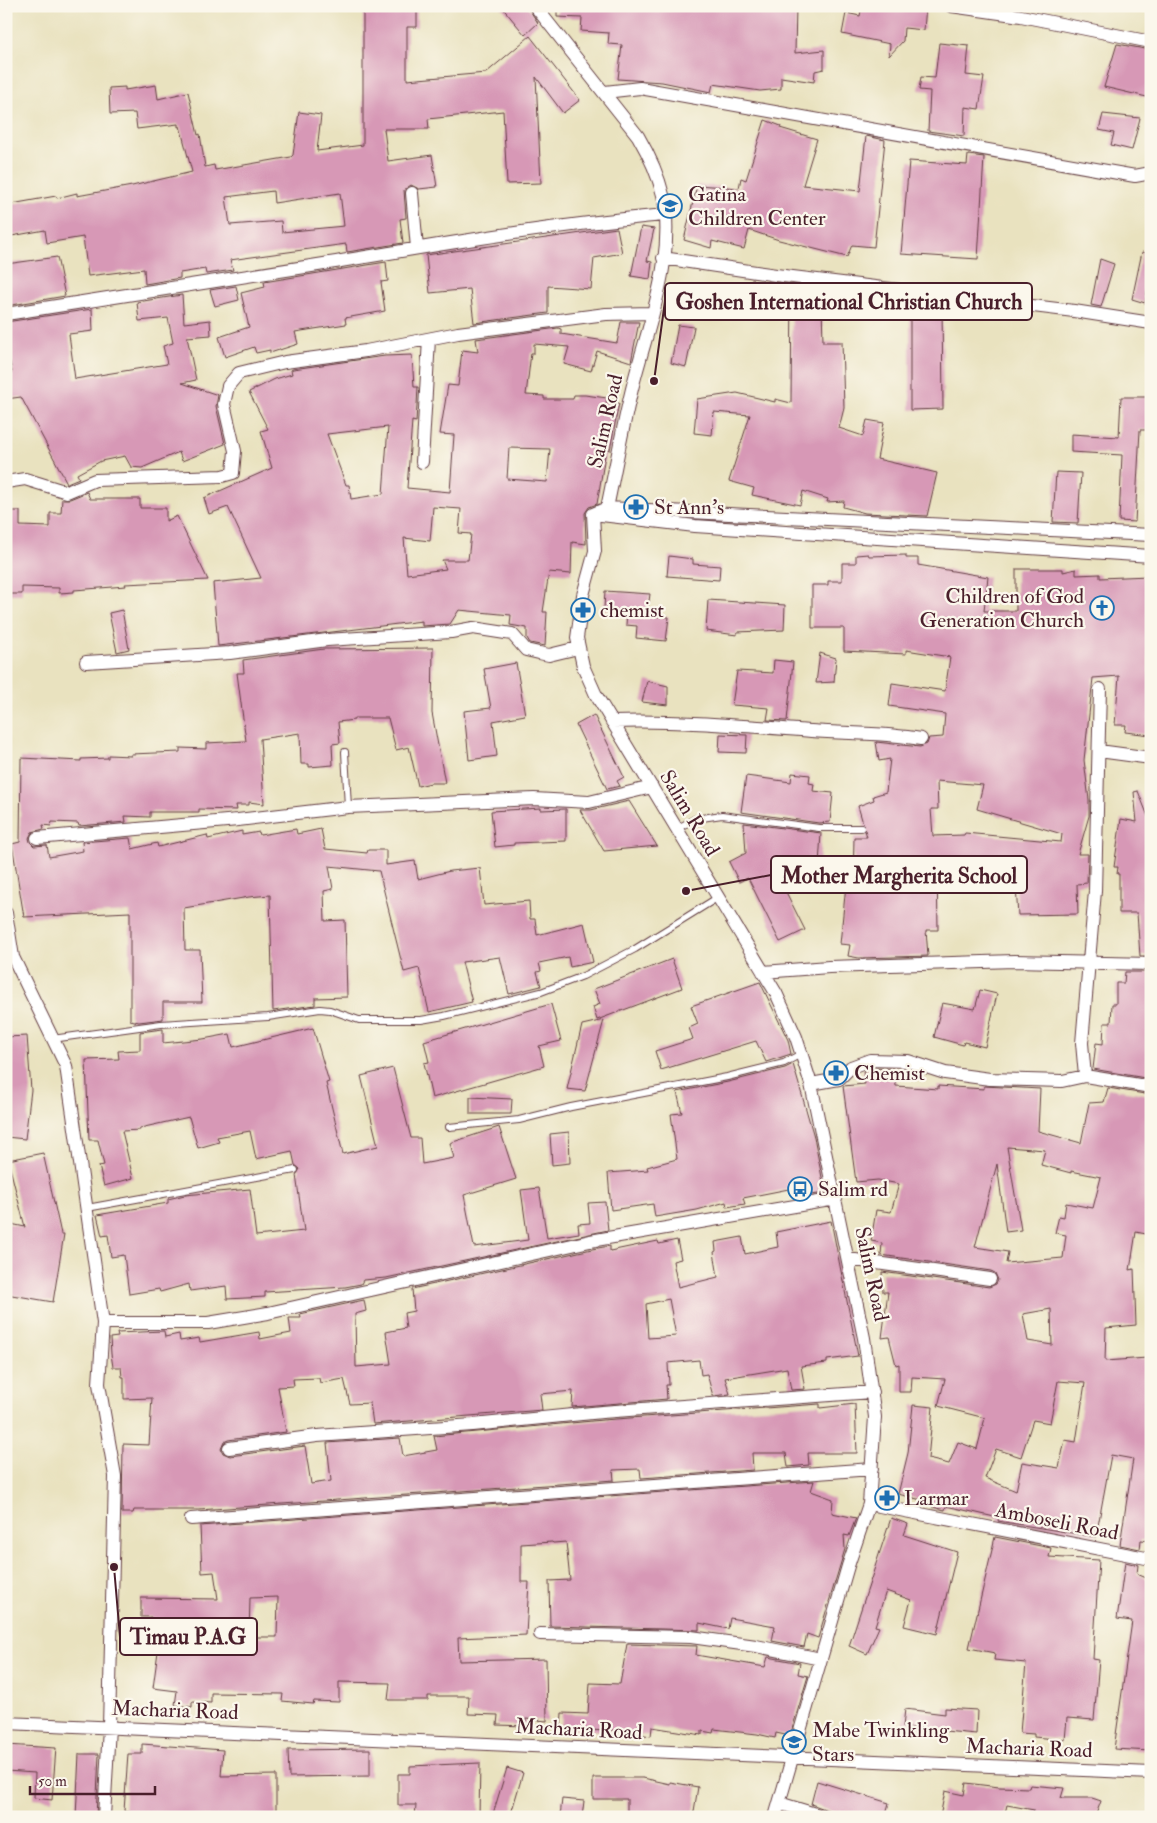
<svg xmlns="http://www.w3.org/2000/svg" width="1157" height="1823" font-family="'IM FELL Double Pica',serif">
<rect width="100%" height="100%" fill="#fbf7ec"/>
<filter id="ink" filterUnits="userSpaceOnUse"><feTurbulence type="fractalNoise" baseFrequency=".02" numOctaves="2"/><feDisplacementMap in="SourceGraphic" scale="10" xChannelSelector="R" yChannelSelector="G"/><feConvolveMatrix kernelMatrix="1 2 1 2 8 2 1 2 1" color-interpolation-filters="sRGB"/></filter>
<filter id="wash" filterUnits="userSpaceOnUse"><feTurbulence type="fractalNoise" baseFrequency=".0096" numOctaves="4" result="noise"/><feDisplacementMap in="SourceGraphic" scale="20" xChannelSelector="R" yChannelSelector="G"/><feGaussianBlur stdDeviation="1.12" result="paint"/><feColorMatrix in="noise" values="0 0 0 0 0 0 0 0 0 0 0 0 0 0 0 0 0 1.4 0 .05"/><feComposite in="paint" operator="in"/></filter>
<g filter="url(#wash)">
<rect width="100%" height="100%" fill="#e9e2bf"/>
<g id="blocks">
<!-- building -->
<path fill="#d798b6" fill-rule="evenodd" d="M417 6V27H407V80L486 73 530 36 580 100 563 113 536 77 541 183 507 184 503 111 428 119 429 129H384L388 161 432 155 437 187 419 189 411 185 404 190 406 218 400 219 403 243 347 252 346 244 230 260 233 270 206 274 205 269 180 273V278L145 284 144 269 88 276 83 237 47 243 45 230 6 237V205L56 196 57 198 77 193V196L132 186 192 172 180 126 178 127V124L137 129 135 113 110 114 109 88 125 87V90L156 85 158 99 188 92 198 135 200 134 205 167 214 165 215 170 291 157 293 155 299 112 321 115 317 151 363 145V7ZM273 191 274 203 340 193 344 226 282 232 281 221 230 225 226 197Z
M501 6H527L538 23 525 35Z
M557 6H796L795 53 824 50V69L815 71 814 82 781 77V89L760 91 713 84 711 92 662 82 618 79 622 45 608 44 609 33 581 31 582 18 557 17Z
M862 6H926L924 30 904 28 903 41 889 56 890 44 842 34 846 13 860 16Z
M939 43 969 46 966 75 984 77 979 109 965 107 964 136 928 131 930 91 919 90 921 77 935 78Z
M1117 44 1151 50V98L1104 87Z
M1103 114 1140 118 1132 150 1111 145 1114 133 1099 130Z
M765 120 781 126 780 128 817 139 803 185 860 191 866 136 885 140 874 247 852 245 847 257 779 240 749 230 744 249 712 241 711 248 684 240 697 185 739 188 741 178 746 180Z
M968 155 984 157 978 259 901 254 909 161 967 165Z
M641 227 654 229 647 261 652 262 650 279 631 276Z
M617 228 622 253 594 258 591 289 548 286V313L474 323 470 289 430 293 426 255Z
M1142 252 1151 254V269L1145 303 1132 299Z
M57 257 65 296 6 306V264Z
M1100 259 1114 264 1101 307 1091 305Z
M386 262 388 281 381 282 385 311 345 318 346 324 295 332 298 344 270 353V350L256 353 254 347 225 357 219 337 249 327 241 293 265 287 264 282Z
M792 285 825 289V306H822L823 342H842L844 408 839 428 863 436 867 420 884 423 877 459 937 473 927 516 865 513 843 507 844 501 827 502 828 499 803 491 800 505 752 495 754 488 729 481 750 415 714 412 712 435 694 433 697 399 737 393 775 402V399L791 403Z
M236 286 239 300 215 306 210 290Z
M182 295 184 323 210 320 211 335 187 337 196 380 182 383 218 395 216 406 225 444 182 461 179 452 142 468 131 467 125 456 101 461 77 474 79 478 67 483 21 397 6 399V373L12 372 6 344V322L92 309 93 331 69 334 75 379 167 364 163 346 173 343 168 318 139 321 137 302Z
M926 301 942 303 943 409 910 410V306Z
M621 322H639L631 362 597 351 591 371 564 364 569 347 534 344V353H531L526 395 544 396V399H573L574 395H585L607 398 606 403H619L610 450 606 449 597 504 589 507 585 513 586 544 572 542 571 574 549 572 543 612H547L545 646 530 643 527 638V628L510 625 511 615 459 610 450 624 422 626V621L218 646 213 583 261 578 228 507 209 514 204 498 272 468 261 431 268 429 249 392 275 379 292 374 291 370 293 369 385 356 412 355 414 387H418L416 422 412 421 407 488 450 492 454 435 440 434 448 385 458 386 462 350 478 352 476 339 558 328 561 329V334L617 343ZM388 427 383 494 351 499 349 485H346L327 434ZM509 448 550 449 547 482 507 479ZM433 507 461 509 459 533 471 534 468 560H442L446 569 407 574 404 538 430 541Z
M678 325 694 327 686 367 671 363Z
M1121 397H1151V430H1140L1135 522 1119 521 1122 455 1071 452V434L1119 437Z
M1056 472 1081 473 1078 523 1053 522Z
M87 492 90 499H140V508H166V521L177 516 208 580 125 584 126 586 74 590V592L59 593V588L22 587V594H6V511H20V526L50 527V513H61L62 499H70Z
M868 554 869 556 906 555V558H918V565L988 577 984 611H1016V569H1063V572L1076 569V575L1100 574V578L1149 576 1151 630H1148L1149 673H1151V735L1125 732 1126 725H1115L1119 676 1093 678 1084 760 1089 800V816L1078 854H1088L1087 883 1077 884 1078 914 1018 915 1015 874 963 876 962 866 937 867 938 930H926L928 956 859 958 848 956 850 945 840 944 846 885 853 886 854 837H867L858 806 874 800 873 796 886 792 890 759 879 761 876 742 920 747 927 744 929 738 943 737 945 714 889 706 892 683 945 691 950 657 906 650V654L844 651V628H812V585H828V581H842V563H856V555ZM937 781 983 785 977 809 1062 834 1061 842 965 833 964 835 933 836 931 809H938Z
M669 556 693 559V564L720 566 719 580 667 576Z
M605 591 650 594 647 616 669 617 666 641 636 638 637 626 626 625 627 611 604 609Z
M708 600 785 605 784 630 737 632V635L706 631Z
M122 610 129 649 117 652 109 613Z
M433 648 432 713 445 783H431L418 786 409 747 396 750 388 718H354V720L338 722 340 743 332 744 333 765 309 767V764H301L300 733 260 739 264 804 249 802V805H236L237 810 199 809V812H150V817L125 816 126 822 79 826 78 823 52 822 51 826 43 825 44 829 32 832 29 838 30 842 34 846 47 845 49 857 83 851 82 842 130 838 132 849 157 843 158 847 207 835 208 839 242 831V835L259 832 260 835 296 829 297 834 321 829 325 849 367 853 368 850H386V865L415 861 418 879 450 871 480 868 484 905 529 901 530 919H535L537 935 584 923 593 962 570 967 568 957 539 963 541 971 537 972 541 986 509 994 500 957 462 962 472 1002 429 1012 419 968 404 972 379 871 329 866 333 889 324 891 325 921 345 920 347 997 315 998V1005L273 1011 270 895 249 897 184 908 185 950H200L202 1002H163V1019L139 1022 130 1020V912L24 917 12 844 20 842 21 758 81 761V759L108 758V755L131 756V754L180 752V748L206 749V743L246 741 237 673H244L243 660 324 649Z
M820 653 836 658 834 682 816 683Z
M774 660 793 662 787 721 767 720 769 708 732 705 737 671 773 673Z
M516 663 525 715 493 721 497 756 469 760 464 711 491 708 484 669Z
M647 681 668 686V705L642 702Z
M594 715 624 777 617 781 620 786 607 789 576 725Z
M720 734 747 735 746 753 719 752Z
M792 773 810 775 809 783 814 784 813 791 833 793 830 822 819 823 741 812 746 776 791 782Z
M1138 791 1151 824V956H1140L1137 913H1119V874H1117L1118 867H1114L1121 819 1137 822 1134 792Z
M629 801 657 846 604 851 580 810H591Z
M541 808V810L566 809V841L514 843V845L495 847 491 811Z
M744 823 821 833 819 865H821L820 877H803L802 885 780 880 805 930 780 942 748 878 739 882 729 862 746 853Z
M672 959 682 988 597 1020 593 1007 600 1004 594 989Z
M1125 972H1151V1079L1093 1069 1096 1043 1103 1044 1104 1023H1111L1112 1004H1116V983H1124Z
M760 982 788 1040 791 1054 766 1062 756 1041 661 1070 655 1051 693 1039 689 1028 698 1024 691 1006Z
M980 990 997 994 985 1047 964 1042 963 1045 934 1037 942 1003 975 1009Z
M551 1004 561 1041 539 1046 544 1066 432 1098 424 1063 429 1062 424 1041Z
M604 1020 585 1091 567 1089 582 1025Z
M313 1028 329 1082 326 1083 343 1154 378 1146 361 1076 393 1068 411 1138H420L422 1164 454 1158 450 1143 499 1127 516 1179 464 1195 474 1247 528 1240 521 1190 539 1188 547 1238 579 1233 578 1224 590 1223 588 1203 605 1202 608 1230 386 1278 363 1280 361 1284 345 1287 265 1292V1297L227 1299 226 1286 190 1291 189 1284 160 1292 159 1289 129 1294 124 1255 111 1257 108 1235 102 1236 97 1215 168 1203V1199L185 1195 250 1189 256 1236 304 1231 296 1175 300 1169 295 1165 292 1151 256 1159 250 1131 217 1137 219 1142 198 1148 189 1117 140 1128V1130L122 1131 133 1178 104 1186 99 1166 104 1165 98 1140H89L86 1060 119 1059 118 1051 140 1050V1032L163 1029V1043L203 1039 230 1034 233 1047Z
M27 1036 31 1090 25 1139 6 1137V1037Z
M793 1064 814 1137 825 1193 811 1195 809 1185 743 1198 745 1204 727 1207 726 1202 697 1210 655 1217 653 1204 611 1210 608 1173 648 1170 647 1167 677 1159 671 1114 682 1113 677 1092 728 1082 785 1068Z
M871 1068 894 1069 896 1086 938 1089V1086L984 1089V1086L1040 1089 1038 1131 1081 1143 1089 1103 1104 1102 1108 1088 1151 1095V1235L1136 1232 1130 1270 1134 1269 1136 1325 1106 1328 1105 1361 1147 1358 1151 1400V1541L1141 1540 1140 1549 1120 1545 1133 1459 1111 1455 1096 1537 998 1521 999 1518 946 1506 945 1510 932 1507 933 1503 898 1494 908 1453 913 1405 933 1407 928 1459 949 1464 958 1442 977 1449 985 1418 938 1406 945 1379 912 1377 911 1392H899V1364L896 1365 889 1337 882 1338 888 1292H883L882 1272 989 1287 996 1284 998 1280 995 1273 991 1271 881 1255 882 1243 871 1241 876 1210 891 1212 899 1184 878 1180 856 1182 843 1086 865 1084 863 1071ZM1007 1147 1045 1150 1041 1165 1071 1173V1171L1101 1177 1093 1208 1066 1203 1064 1217 1059 1216 1055 1233 1066 1235 1063 1258 1006 1263 1008 1252 975 1247 997 1164 1006 1232 1021 1230ZM1051 1309 1052 1345 1028 1341 1023 1314ZM1058 1381 1085 1383 1076 1442 1065 1440 1059 1468 1022 1462 1016 1491 985 1478 996 1449 1021 1457 1033 1420 1050 1423Z
M470 1097 512 1099 511 1114H470Z
M569 1132 570 1163 552 1165 550 1134Z
M43 1153 61 1234H64L53 1302 6 1294V1223L25 1227 8 1160Z
M831 1221 858 1356 827 1360V1363L801 1366 805 1389 791 1390 787 1368 725 1378 730 1394 713 1396 707 1374 701 1375 699 1360 668 1363 669 1385H666L667 1399 572 1407 573 1391 540 1394 542 1410 373 1424 370 1403 350 1404 344 1379 320 1383 319 1378 293 1379 294 1386 278 1387 286 1432 228 1440 224 1442 221 1449 223 1453 230 1456 305 1446 311 1484 331 1481 327 1443 400 1438 403 1456 437 1450 434 1436 603 1420 820 1404V1408L855 1404 857 1453H808L809 1465 788 1467 786 1453H752L753 1470 641 1478 640 1469 613 1470 614 1480 199 1510H134L133 1513H122L123 1444 149 1445 152 1398 124 1399V1377H122L121 1367H113L111 1354 110 1338 118 1337 117 1333 164 1331 165 1337 179 1334 180 1341 199 1338 200 1342 259 1332 260 1339 291 1333 289 1318H301L300 1314 364 1300 366 1311 355 1314 356 1367 391 1364 386 1332 406 1328 404 1313 414 1311 412 1289 592 1249 610 1246V1251L658 1241 659 1244 677 1240 681 1259 673 1261 678 1287 718 1277 714 1252 716 1251 715 1242 742 1237 745 1254 778 1247 776 1232ZM669 1299 676 1336 648 1338 646 1304Z
M814 1481 811 1491 833 1499 832 1513 856 1518 849 1536 844 1535 845 1549 818 1638 807 1634 804 1647 772 1641 775 1626 730 1618 728 1629 699 1623V1630L550 1626 549 1581 570 1580 566 1542 553 1543 552 1542 521 1544V1582H529L526 1635 458 1638 459 1661 546 1659 547 1721 526 1719 525 1726 497 1725 498 1715 468 1714 469 1696H428V1700H388L390 1683 339 1682V1702L314 1701 313 1704 282 1701 283 1694 211 1693V1703L192 1702V1707L175 1705 177 1691 153 1688 159 1644H150L151 1617H141V1598L218 1599 214 1572 202 1573 200 1526ZM278 1597 277 1637H249L250 1598Z
M891 1518 908 1524 904 1535 957 1552 937 1634 904 1626 911 1600 886 1591 875 1626 879 1627 867 1654 849 1646Z
M995 1537 1051 1548 1049 1557 1099 1560 1093 1659 1099 1660 1094 1720 1067 1718 1065 1740 1034 1737V1734L1020 1733 1026 1663 994 1660 995 1653 969 1648Z
M1125 1562 1138 1565 1137 1574 1151 1580V1751L1114 1749 1132 1621 1117 1619Z
M627 1644 697 1646 696 1655 765 1667 768 1657 800 1663 798 1674 808 1676 790 1736 776 1733 775 1738 757 1734 714 1729 713 1733 702 1731V1735L652 1727 651 1736 605 1729V1731L561 1728 562 1713 588 1714 590 1683 620 1684Z
M945 1708 977 1710 976 1734 903 1727 905 1709 945 1714Z
M142 1744 223 1750 221 1776 276 1775V1817H151L124 1811 128 1754H142Z
M6 1745 56 1748 52 1800 34 1798 35 1773 6 1771Z
M370 1749V1776L289 1777 288 1750Z
M79 1754H99L96 1817H76Z
M480 1763 479 1817H415L416 1805H398V1774H410V1766Z
M507 1768 523 1773 510 1817H492Z
M593 1778H643L670 1784V1782L698 1787 693 1817H627V1799H593Z
M817 1781 889 1803 885 1817H847L811 1804Z
M966 1783 999 1787 1029 1788 1030 1785 1064 1788 1061 1798H1092L1101 1801 1095 1817H1040L1033 1816 1034 1810 1007 1805 1004 1817H940L945 1791 964 1795Z
M562 1799 584 1801 582 1817H560Z"/>
</g>
</g>
<g filter="url(#ink)">
<use href="#blocks" fill-opacity="0" stroke="#623c41" stroke-width="1"/>
<g fill="none" stroke-linecap="round" stroke-linejoin="round">
<!-- service casing -->
<g stroke="#623c41" stroke-width="8">
<path id="service" d="M345 752 348 807
M676 829 695 819 722 815 819 828H861
M52 1039 161 1024 268 1017 320 1009 330 1010 359 1020H421L444 1016 541 992 583 976 635 949 717 898
M449 1127 519 1120 571 1107 727 1077 784 1063 801 1054
M87 1208 295 1170"/>
</g>
<!-- minor casing -->
<g stroke="#623c41" stroke-width="14">
<path id="minor" d="M535 6 638 136C649 155 658 174 663 195 676 256 649 323 634 381 623 423 616 466 607 508L593 514 595 551 583 595 577 638 583 666 596 695 776 993 796 1037 811 1084 864 1338 875 1417 869 1504 848 1566 775 1817
M951 6 1021 16 1151 42
M605 92 640 88 1135 176 1151 173
M412 193 417 248
M663 258 776 275 1074 311 1151 323
M6 314C112 297 218 281 324 264 437 245 550 225 665 215
M422 462 429 339
M6 482 25 479 67 492 95 480 222 476 233 473 235 451 224 404 228 386 239 373 285 362 366 351 458 333 606 314 652 313
M607 508 1151 535
M593 514 695 526 1151 556
M86 662 230 653 327 640 451 632 473 628 512 634 526 650 539 653 549 655 578 648
M612 722C679 720 744 726 811 731 849 734 882 732 921 739
M1099 751 1151 758
M37 838 238 820 348 807 534 799 589 802 652 787
M6 913 13 957 66 1066 103 1323H208L268 1313 590 1241 836 1199
M763 972 829 967 1014 961 1151 964
M1085 1076 1082 1043 1095 891 1100 689
M811 1084 839 1079 851 1067 870 1060 908 1061 945 1073 990 1079 1062 1081 1085 1076 1151 1087
M848 1259 990 1279
M103 1323 99 1384 115 1476 109 1727 104 1817
M229 1448 317 1436 473 1425 602 1412 872 1392
M869 1504 1151 1559
M191 1519 872 1469
M540 1634 691 1637 756 1646 821 1659
M6 1723 1151 1773
M779 1803 825 1817"/>
</g>
<!-- service -->
<use href="#service" stroke="#fff" stroke-width="6"/>
<!-- minor -->
<use href="#minor" stroke="#fff" stroke-width="12"/>
</g>
</g>
<!-- icons -->
<defs>
<g id="school-ring" transform="scale(1.25)"><circle r="9.5" fill="#fbf7ec" stroke="#1f6fb2" stroke-width="1.5"/><path d="M0-5L7-2L0 1L-7-2ZM-4 1L0 2.5L4 1V4Q0 6-4 4Z" fill="#1f6fb2"/></g>
<g id="pharmacy-ring" transform="scale(1.25)"><circle r="9.5" fill="#fbf7ec" stroke="#1f6fb2" stroke-width="1.5"/><path d="M-2-6h4v4h4v4h-4v4h-4v-4h-4v-4h4Z" fill="#1f6fb2"/></g>
<g id="church-ring" transform="scale(1.25)"><circle r="9.5" fill="#fbf7ec" stroke="#1f6fb2" stroke-width="1.5"/><path d="M-1.2-6h2.4v3.5h3.3v2.4h-3.3V6h-2.4V-.1h-3.3v-2.4h3.3Z" fill="#1f6fb2"/></g>
<g id="bus-ring" transform="scale(1.25)"><circle r="9.5" fill="#fbf7ec" stroke="#1f6fb2" stroke-width="1.5"/><path d="M-5-6H5V4H4V6H2V4H-2V6H-4V4H-5ZM-3.5-4V0h7V-4ZM-3.5 1.2v1.5H-2V1.2ZM2 1.2v1.5H3.5V1.2Z" fill="#1f6fb2"/></g>
</defs>
<g fill-rule="evenodd">
<use href="#school-ring" x="670" y="206"/>
<use href="#pharmacy-ring" x="636" y="507"/>
<use href="#church-ring" x="1102" y="608"/>
<use href="#pharmacy-ring" x="583" y="610"/>
<use href="#pharmacy-ring" x="836" y="1073"/>
<use href="#bus-ring" x="800" y="1189"/>
<use href="#pharmacy-ring" x="887" y="1498"/>
<use href="#school-ring" x="794" y="1742"/>
</g>
<g text-anchor="middle" stroke-width="4.5" stroke-linejoin="round" paint-order="stroke">
<!-- poi labels -->
<g font-size="21" fill="#4a1f2b" stroke="#fbf7ec" text-anchor="start">
<text x="688" y="201">Gatina<tspan x="688" dy="24">Children Center</tspan></text>
<text x="654" y="514">St Ann's</text>
<text x="1084" y="603" text-anchor="end">Children of God<tspan x="1084" dy="24">Generation Church</tspan></text>
<text x="600" y="617">chemist</text>
<text x="854" y="1080">Chemist</text>
<text x="818" y="1196">Salim rd</text>
<text x="904" y="1505">Larmar</text>
<text x="812" y="1737">Mabe Twinkling<tspan x="812" dy="24">Stars</tspan></text>
</g>
<!-- street labels -->
<g font-size="21" fill="#4a1f2b" stroke="#fbf7ec">
<text transform="translate(605 421) rotate(-77)" y="7">Salim Road</text>
<text transform="translate(690 813) rotate(59)" y="7">Salim Road</text>
<text transform="translate(872 1274) rotate(78)" y="7">Salim Road</text>
<text transform="translate(1057 1521) rotate(11)" y="7">Amboseli Road</text>
<text transform="translate(175 1710) rotate(2)" y="7">Macharia Road</text>
<text transform="translate(579 1729) rotate(3)" y="7">Macharia Road</text>
<text transform="translate(1029 1748) rotate(2)" y="7">Macharia Road</text>
</g>
</g>
<!-- callouts -->
<path fill="none" stroke="#4a1f2b" stroke-width="2" d="M654 381L665 301M686 891L771 875M114 1567L120 1637"/>
<g fill="#4a1f2b" stroke="#fbf7ec" stroke-width="2">
<circle cx="654" cy="381" r="5"/>
<circle cx="686" cy="891" r="5"/>
<circle cx="114" cy="1567" r="5"/>
</g>
<g fill="#fbf7ec" stroke="#4a1f2b" stroke-width="2">
<rect x="665" y="283" width="367" height="37" rx="5"/>
<rect x="771" y="856" width="256" height="37" rx="5"/>
<rect x="120" y="1618" width="137" height="37" rx="5"/>
</g>
<g font-size="22" text-anchor="middle" font-weight="bold" fill="#4a1f2b">
<text x="849" y="309">Goshen International Christian Church</text>
<text x="899" y="883">Mother Margherita School</text>
<text x="188" y="1644">Timau P.A.G</text>
</g>
<!-- margin -->
<rect width="1157" height="1823" fill="none" stroke="#fbf7ec" stroke-width="25"/>
<!-- scale -->
<path d="M30 1786v8h125v-8" fill="none" stroke="#4a1f2b" stroke-width="2.5"/>
<text x="38" y="1786" font-size="15" fill="#4a1f2b" stroke="#fbf7ec" stroke-width="4" paint-order="stroke">50 m</text>
</svg>
